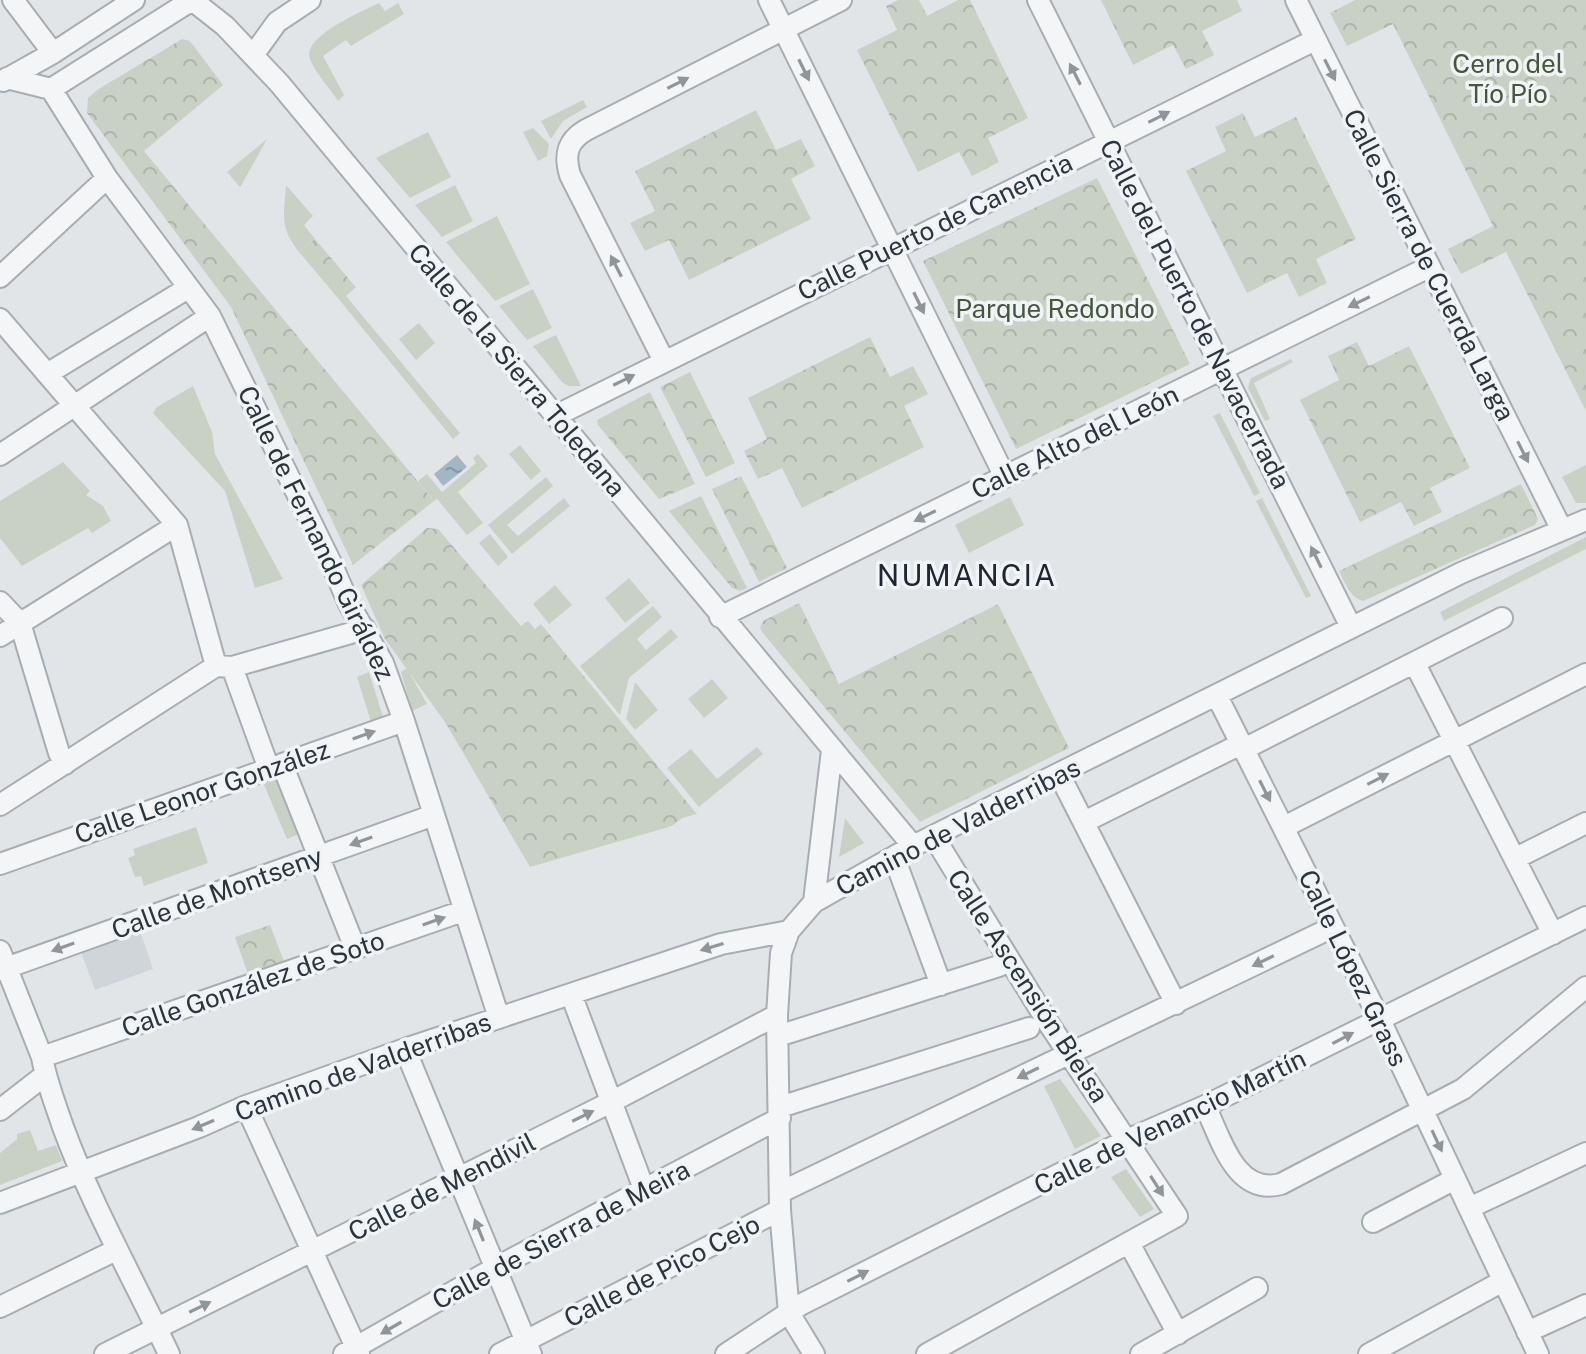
<svg xmlns="http://www.w3.org/2000/svg" width="1586" height="1354" font-family="'Public Sans',sans-serif">
<defs>
<pattern id="park-crowns" width="20" height="18" patternUnits="userSpaceOnUse" patternTransform="scale(2)"><rect width="20" height="18" fill="#c9d1c4"/><path d="M2 6a3 3 0 1 1 6 0M12 15a3 3 0 1 1 6 0" fill="none" stroke="#adb4a9"/></pattern>
<pattern id="water-ripples" width="26" height="14" patternUnits="userSpaceOnUse" patternTransform="scale(2)"><rect width="26" height="14" fill="#a1b8c4"/><path d="M2 4q2-2 4 0t4 0M15 11q2-2 4 0t4 0" fill="none" stroke="#8396a1"/></pattern>
</defs>
<rect width="100%" height="100%" fill="#e2e5e8"/>
<!-- built -->
<path fill="#d0d5da" d="M139 928 153 969 95 990 80 949Z"/>
<!-- green -->
<path fill="#c9d1c4" d="M379 3 385 11 398 3 404 14 351 46 346 40 323 56 344 95 338 101C330 88 315 73 310 59 302 36 363 11 379 3Z
M583 100 587 107 563 121 551 139 541 121Z
M533 128 549 144 547 156 538 161 523 132Z
M428 132 451 177 410 198 376 158Z
M267 139 242 184 240 187 227 172Z
M286 185 313 216 304 225 315 239 299 252C279 226 284 216 286 185Z
M455 185 473 221 442 237 415 205Z
M497 216 530 284 495 301 446 242Z
M353 284 356 287 346 296 460 433 453 439 337 297Z
M533 289 552 328 527 340 499 306Z
M419 323 435 343 416 360 399 339Z
M556 335 581 386H568L562 382 533 346Z
M1291 359 1293 362 1254 383 1270 419 1265 421 1248 388 1251 378Z
M193 386 212 432 215 454 283 579 255 588 225 491 153 413 157 407Z
M1220 413 1260 493 1254 496 1213 416Z
M520 445 541 471 531 480 509 454Z
M478 454 488 466 458 492 483 523 467 535 437 499 434 501 418 481 427 474 442 492 476 463 473 458Z
M63 462 90 491 86 495 103 506 111 521 92 533 88 528 22 566 0 538V501Z
M1586 465V503H1576L1562 477Z
M546 477 553 486 507 525 518 536 564 498 570 506 512 554 488 525Z
M1010 497 1024 525 969 553 955 525Z
M1262 498 1311 596 1306 598 1256 501Z
M490 534 508 557 498 566 479 543Z
M1586 537V549L1444 621 1440 612Z
M629 578 650 603 625 623 605 598Z
M555 585 572 605 549 624 533 604Z
M653 606 662 617 637 639 646 650 671 629 678 637 629 678 620 715 580 666Z
M407 668 427 704 412 711 401 672Z
M369 672 384 720 371 722 357 677Z
M712 679 728 698 704 718 688 699Z
M635 682 658 710 635 730 626 719Z
M757 747 763 754 699 807 667 768 691 749 717 779Z
M277 774 301 833 287 839 262 780Z
M845 818 864 843 839 857Z
M196 827 208 863 144 886 141 876 135 877 128 858 135 855 133 849Z
M1060 1079 1101 1136 1075 1149 1044 1086Z
M30 1130 38 1151 56 1145 62 1161 0 1185V1153L17 1139V1134Z
M1126 1169 1154 1209 1140 1217 1111 1177Z"/>
<!-- park -->
<path fill="url(#park-crowns)" d="M898 0H919L927 16 958 0H970L1028 118 988 138 999 162 972 176 959 152 918 172 857 50 897 30 886 6Z
M1101 0H1237L1242 11 1202 31 1214 55 1186 69 1173 45 1133 65Z
M1355 0H1586V411L1506 252 1461 274 1448 249 1493 226 1393 24 1347 46 1330 13Z
M182 39 190 41 223 85 144 151 434 501 353 565 231 307 87 113 88 98 97 90Z
M756 110 776 150 801 139 815 166 791 179 811 219 689 280 669 240 645 251 630 223 655 211 635 171Z
M1243 113 1255 137 1296 117 1356 239 1316 259 1327 283 1299 297 1287 273 1247 293 1186 171 1226 151 1215 127Z
M1097 178 1190 364 1016 449 923 261Z
M315 239 353 284 337 297 299 252Z
M870 337 890 377 913 366 928 394 904 406 924 447 802 508 782 468 758 479 744 451 767 439 748 398Z
M1357 342 1369 366 1409 346 1470 468 1430 488 1442 512 1414 526 1401 502 1360 522 1300 400 1339 380 1328 356Z
M690 372 735 463 706 477 660 387Z
M650 392 695 484 659 499 598 425 597 420Z
M741 476 787 568 759 582 712 489Z
M1521 484 1538 519 1535 525 1363 601C1350 598 1345 582 1339 571Z
M701 496 747 588 740 591 732 588 669 511Z
M427 528 438 529 521 626 528 621 535 629 541 624 697 814 682 818 672 826 530 867 445 722 385 639 361 585Z
M799 603 839 684 998 604 1069 748 920 822 762 632 760 627 763 621Z
M270 925 285 964 249 977 235 937Z"/>
<!-- water -->
<path fill="url(#water-ripples)" d="M457 455 467 467 443 486 434 474Z"/>
<g fill="none" stroke-linecap="round" stroke-linejoin="round">
<!-- minor casing -->
<g stroke="#a8adb2" stroke-width="24">
<path id="minor" d="M13 0 53 53
M192 0 225 26 279 83 913 846
M769 0 1005 477
M1038 0 1351 627
M1296 0 1562 530
M254 54 277 22 310 0
M7 78 51 89 192 0
M3 81 53 53 134 0
M51 89 107 178 210 316 332 565 349 604 383 663 404 721 499 1018
M0 277 107 178
M0 319 177 525 216 666
M664 361 570 175C564 155 567 141 586 130L841 0
M47 374 188 288
M555 416 1315 40
M0 455 210 316
M0 602 20 623 59 753 65 764
M720 617 1429 267
M0 636 177 525
M1415 664 1553 934
M232 667 269 769
M1217 696 1380 1020 1538 1354
M1244 749 1502 618
M282 764 355 948
M1059 774 1176 1004
M0 805 216 666 232 667 365 629
M1084 822 1241 744
M1284 827 1586 674
M894 857 941 985
M1516 858 1586 823
M0 864 404 721
M814 902 832 750
M789 931 781 953 777 1015 780 1210 789 1313 814 1354
M0 951 42 1057C46 1081 55 1103 63 1127 92 1206 133 1278 169 1354
M0 970 434 815
M571 994 644 1189
M778 1036 999 966
M405 1049 531 1354
M42 1057 463 911
M246 1106 359 1354
M1205 1106C1221 1138 1235 1196 1281 1184L1463 1089 1586 987
M780 1107 1029 1028
M0 1110 45 1075
M781 1192 1333 927
M0 1203 199 1127 246 1106 405 1049 721 944 789 931 814 902 913 846 1461 573 1586 520
M1469 1208 1586 1153
M1373 1222 1455 1179
M1129 1243 1178 1334
M0 1307 116 1250
M1527 1332 1586 1305
M105 1354 611 1102 777 1015
M344 1354 495 1268 780 1118
M500 1354 780 1210
M726 1354 802 1304 1127 1140 1205 1106 1586 917
M927 1354 1177 1216 1047 1021 934 837
M1141 1354 1257 1288
M1369 1354 1503 1281"/>
</g>
<!-- minor -->
<use href="#minor" stroke="#f4f5f7" stroke-width="20"/>
</g>
<!-- one-way arrows -->
<defs><path id="oneway-solid" d="M-6-.8H1V-3.2L6.5 0L1 3.2V.8H-6Z" transform="scale(2)"/></defs>
<g fill="#90959a">
<use href="#oneway-solid" transform="translate(804 70) rotate(64)"/>
<use href="#oneway-solid" transform="translate(1330 70) rotate(63)"/>
<use href="#oneway-solid" transform="translate(1075 74) rotate(-117)"/>
<use href="#oneway-solid" transform="translate(678 83) rotate(-27)"/>
<use href="#oneway-solid" transform="translate(1159 117) rotate(-27)"/>
<use href="#oneway-solid" transform="translate(616 266) rotate(-117)"/>
<use href="#oneway-solid" transform="translate(1359 302) rotate(154)"/>
<use href="#oneway-solid" transform="translate(919 303) rotate(64)"/>
<use href="#oneway-solid" transform="translate(624 380) rotate(-26)"/>
<use href="#oneway-solid" transform="translate(1523 452) rotate(63)"/>
<use href="#oneway-solid" transform="translate(925 516) rotate(154)"/>
<use href="#oneway-solid" transform="translate(1316 557) rotate(-116)"/>
<use href="#oneway-solid" transform="translate(364 735) rotate(-19)"/>
<use href="#oneway-solid" transform="translate(1378 779) rotate(-27)"/>
<use href="#oneway-solid" transform="translate(1265 791) rotate(63)"/>
<use href="#oneway-solid" transform="translate(361 841) rotate(160)"/>
<use href="#oneway-solid" transform="translate(434 921) rotate(-19)"/>
<use href="#oneway-solid" transform="translate(63 947) rotate(160)"/>
<use href="#oneway-solid" transform="translate(712 947) rotate(163)"/>
<use href="#oneway-solid" transform="translate(1263 961) rotate(154)"/>
<use href="#oneway-solid" transform="translate(1343 1038) rotate(-28)"/>
<use href="#oneway-solid" transform="translate(1028 1073) rotate(154)"/>
<use href="#oneway-solid" transform="translate(583 1116) rotate(-26)"/>
<use href="#oneway-solid" transform="translate(203 1125) rotate(157)"/>
<use href="#oneway-solid" transform="translate(1437 1141) rotate(65)"/>
<use href="#oneway-solid" transform="translate(1157 1186) rotate(57)"/>
<use href="#oneway-solid" transform="translate(479 1230) rotate(-112)"/>
<use href="#oneway-solid" transform="translate(858 1276) rotate(-27)"/>
<use href="#oneway-solid" transform="translate(200 1307) rotate(-26)"/>
<use href="#oneway-solid" transform="translate(391 1328) rotate(150)"/>
</g>
<g text-anchor="middle" stroke-width="7" stroke-linejoin="round" paint-order="stroke">
<!-- park labels -->
<g font-size="26" fill="#45583b" stroke="#f1f4f6">
<text x="1508" y="73">Cerro del<tspan x="1508" dy="30">Tío Pío</tspan></text>
<text x="1055" y="318">Parque Redondo</text>
</g>
<!-- street labels -->
<g font-size="26" fill="#2c353e" stroke="#f1f4f6">
<text transform="translate(935 227) rotate(-26)" y="9">Calle Puerto de Canencia</text>
<text transform="translate(1429 265) rotate(63)" y="9">Calle Sierra de Cuerda Larga</text>
<text transform="translate(1195 314) rotate(63)" y="9">Calle del Puerto de Navacerrada</text>
<text transform="translate(517 370) rotate(50)" y="9">Calle de la Sierra Toledana</text>
<text transform="translate(1075 442) rotate(-26)" y="9">Calle Alto del León</text>
<text transform="translate(316 533) rotate(64)" y="9">Calle de Fernando Giráldez</text>
<text transform="translate(202 792) rotate(-19)" y="9">Calle Leonor González</text>
<text transform="translate(958 827) rotate(-27)" y="9">Camino de Valderribas</text>
<text transform="translate(217 893) rotate(-20)" y="9">Calle de Montseny</text>
<text transform="translate(1353 968) rotate(64)" y="9">Calle López Grass</text>
<text transform="translate(253 984) rotate(-19)" y="9">Calle González de Soto</text>
<text transform="translate(1028 986) rotate(57)" y="9">Calle Ascensión Bielsa</text>
<text transform="translate(363 1067) rotate(-20)" y="9">Camino de Valderribas</text>
<text transform="translate(1170 1122) rotate(-26)" y="9">Calle de Venancio Martín</text>
<text transform="translate(442 1187) rotate(-27)" y="9">Calle de Mendívil</text>
<text transform="translate(561 1235) rotate(-28)" y="9">Calle de Sierra de Meira</text>
<text transform="translate(662 1271) rotate(-27)" y="9">Calle de Pico Cejo</text>
</g>
<!-- quarter labels -->
<g font-size="30" letter-spacing="2" fill="#1e262f" stroke="#f1f4f6">
<text x="967" y="586">NUMANCIA</text>
</g>
</g>
</svg>
